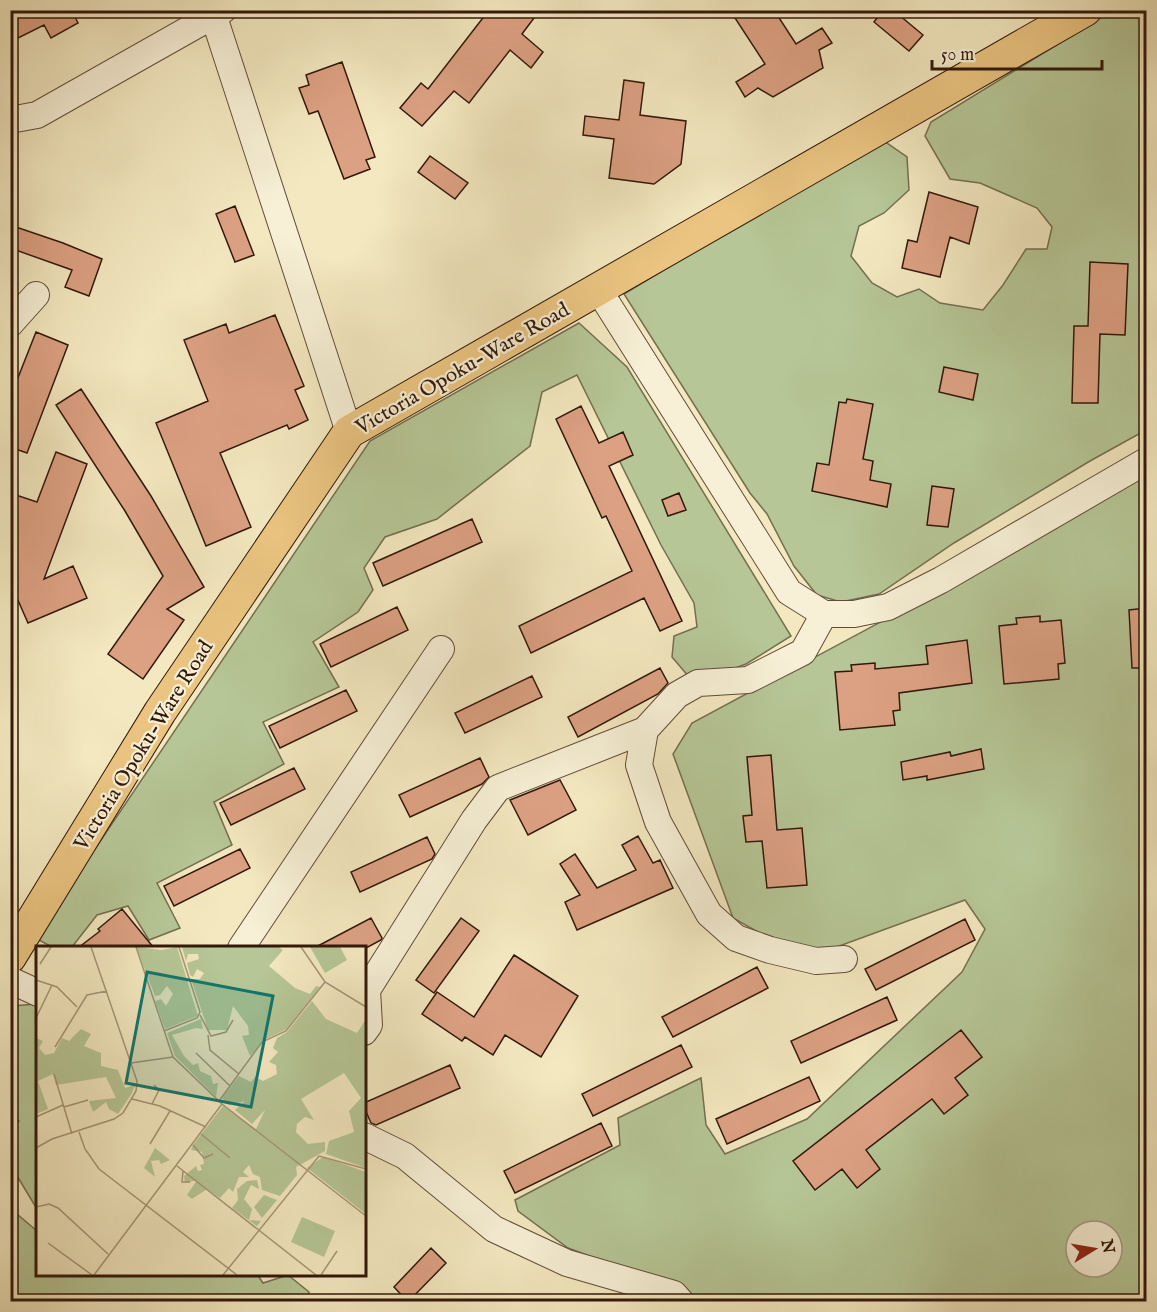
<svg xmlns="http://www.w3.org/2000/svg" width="1157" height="1312" font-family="'IM FELL English',serif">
<rect width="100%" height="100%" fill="#f3e8c0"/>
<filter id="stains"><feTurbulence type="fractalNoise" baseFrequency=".00333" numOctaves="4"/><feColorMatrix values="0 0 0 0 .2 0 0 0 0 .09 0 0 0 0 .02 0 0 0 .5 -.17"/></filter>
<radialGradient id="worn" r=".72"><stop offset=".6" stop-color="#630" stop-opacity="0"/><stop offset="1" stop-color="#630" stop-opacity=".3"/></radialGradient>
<!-- green -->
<path fill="#b6c696" stroke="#746f50" stroke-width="1.5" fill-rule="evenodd" d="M1112 11H1146V430L1090 461 954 543 879 594 841 602 817 595 794 566 767 514 750 493 624 294 881 139 907 157 909 190 884 213 859 226 851 256 872 283 897 297 919 289 940 303 983 310 1003 285 1026 249H1047L1052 227 1037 208 980 183 950 179 925 136 931 122Z
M579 323 627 367 791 636 746 664 717 675 689 677 672 657 674 636 697 627 694 603 661 545 577 375 542 392 530 446 437 519 385 537 364 568 373 590 358 612 313 642 339 687 263 722 284 764 214 802 232 845 157 883 180 928 149 940 128 906 97 915 72 947H52L35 938 370 441Z
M1146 469V1301H694L687 1292 568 1248 518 1211 515 1200 620 1145 618 1118 701 1078 706 1125 725 1154 807 1119 962 972 985 929 965 900 823 952 765 936 733 918 673 754 692 723 1058 527 1056 520ZM1076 1231H1112V1267H1076Z
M36 1004H38L37 1209 11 1166V1133L19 1121 11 1112V1009L12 1006Z
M10 1208 37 1231 38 1274H257L263 1283 288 1275 309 1292 307 1301 150 1302 131 1294 146 1301H11Z"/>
<!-- building -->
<path fill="#dca183" stroke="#32180a" stroke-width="1.5" d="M10 10H73L72 11 78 23 51 38 44 25 10 42Z
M489 10H540L522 34 543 52 531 68 510 50 469 103 454 91 422 126 400 108 421 83 428 89Z
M747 10H774L796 44 822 28 832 43 819 50 823 68 773 97 758 88 745 97 736 82 765 64 735 18Z
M883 10H893L923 35 909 51 874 22Z
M342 62 375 157 366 160 370 169 344 179 318 111 309 114 299 88 309 85 306 75Z
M624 80 644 83 640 115 686 121 681 164 654 184 609 178 614 139 583 135 585 116 619 120Z
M430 156 468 183 455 199 418 172Z
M929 192 978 207 969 244 950 237 940 277 902 268 908 240 917 242Z
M235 206 254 255 235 262 216 214Z
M10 225 63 243 102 259 89 296 65 287 72 270 10 248Z
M1090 262 1128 264 1125 335 1100 334 1098 403H1072L1074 326H1088Z
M275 315 304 386 295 390 308 420 289 429 287 425 220 453 251 527 206 546 156 423 208 401 184 340 226 324 229 333Z
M36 332 68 345 27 453 10 447V398Z
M944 367 978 374 973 400 939 392Z
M81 389 151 496 204 587 167 609 184 620 143 679 108 654 163 576 125 511 56 405Z
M847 399 873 404 863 459 873 461 870 480 891 484 887 507 812 491 817 463 829 465 839 402 846 403Z
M581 406 599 443 623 432 633 455 609 466 682 621 660 631 644 598 531 653 519 626 632 571 606 516 602 518 556 419Z
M56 452 87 464 44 579 73 566 87 598 28 623 10 582V493L37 502Z
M932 486 954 489 948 527 927 525Z
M679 493 686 510 668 516 662 500Z
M472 519 482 542 383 586 373 563Z
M397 607 408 630 331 667 320 644Z
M1146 608V668H1132L1129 610Z
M1040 616V622L1061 620 1065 663 1058 664 1059 679 1004 684 999 626 1017 624 1016 618Z
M967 640 972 683 899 693 900 710 893 711 895 725 840 730 835 672 852 671 851 665 875 663V669L928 664 926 646Z
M660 668 668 683 658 694 578 737 568 717Z
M532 676 542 697 465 733 455 713Z
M346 690 357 711 280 748 269 726Z
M981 749 984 769 927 780V776L903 780 901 762 950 752 951 756Z
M771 755 777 830 802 828 807 885 767 888 762 841 746 842 743 816 752 815 747 757Z
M480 758 489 777 482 784 410 817 399 795Z
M294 768 305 789 231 825 220 803Z
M560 780 576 810 528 835 510 800Z
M638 836 653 863 660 860 673 888 577 930 565 902 580 895 560 864 575 854 597 888 636 870 622 845Z
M427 837 435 854 432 859 360 892 351 872Z
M240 849 250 868 174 906 164 886Z
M122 909 154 948H78L100 931 98 929Z
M371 918 382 938 381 940 366 948H314Z
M461 918 479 931 434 993 416 980Z
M965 919 975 940 876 990 865 969Z
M514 955 578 996 541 1057 505 1035 493 1055 465 1037 462 1041 422 1014 437 992 474 1017Z
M757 967 768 988 673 1037 662 1017Z
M887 997 897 1020 801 1063 791 1041Z
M961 1030 982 1057 955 1078 968 1095 944 1114 932 1099 866 1150 880 1169 857 1188 842 1169 815 1190 793 1161Z
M681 1045 692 1067 593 1116 582 1094Z
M450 1065 460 1088 376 1125 371 1123 364 1107V1103Z
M809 1077 820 1101 727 1144 716 1119Z
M601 1123 612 1146 515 1193 504 1171Z
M431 1248 446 1263 408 1302 394 1287Z"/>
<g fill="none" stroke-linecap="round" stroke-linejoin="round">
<!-- minor casing -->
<g stroke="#624c38" stroke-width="28">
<path id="minor" d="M214 17 349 432
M10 120 37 115 223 10
M598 289 789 592 824 614H854L888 607 941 580 1146 461
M10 324 36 295
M824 614 803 652 748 680 698 683 677 695 645 730 639 765 658 822 709 914 736 938 770 950 816 961 844 959
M241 948 441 649
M10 980 38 993
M364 1032 369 1025 367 990 474 820 498 788 645 730
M364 1136 405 1156 494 1229 567 1263 674 1294 681 1302"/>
</g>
<!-- major casing -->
<g stroke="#32180a" stroke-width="34">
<path id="major" d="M10 957 160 712 349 432 1085 10"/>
</g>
<!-- minor -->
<use href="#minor" stroke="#f7f0d6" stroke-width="26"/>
<!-- major -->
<use href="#major" stroke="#eac480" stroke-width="32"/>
</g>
<g text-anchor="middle" stroke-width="4.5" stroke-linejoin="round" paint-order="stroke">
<!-- street labels -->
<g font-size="21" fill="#32180a" stroke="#f7f0d6">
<text transform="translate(462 368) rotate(-30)" y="7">Victoria Opoku-Ware Road</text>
<text transform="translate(143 745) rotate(-58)" y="7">Victoria Opoku-Ware Road</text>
</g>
</g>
<!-- overview -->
<g transform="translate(36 946)">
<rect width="330" height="330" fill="#f3e8c0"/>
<path d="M100 1 126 4 141 1 162 70 129 83 119 55 125 53 130 60 137 48 131 40 124 49 119 50ZM146 1H243L247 4 233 20 259 42 274 48 280 40 284 41 251 83 230 93 214 110 206 90 213 89 212 80 197 60 191 84H172L155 33H164L168 27 161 23 157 31 154 29 151 17 163 13 162 8H152L150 15ZM274 1H304L311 14 289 27ZM276 55 290 73 321 87 330 73V222L290 208 293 195 318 186 313 165 325 152 308 127 265 153 278 174 269 171 261 178 260 186 272 198 289 196V205L260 221 261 229 244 250 226 244 224 231 217 228 213 219 207 226 213 231H203L197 246 193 242 184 252 171 243 156 253 151 249 161 234 149 237 148 230 160 220 162 225 166 224 164 219 168 218 166 206 155 204 157 199 187 160 220 183 229 164 216 178 199 164 209 155 193 159 186 152 203 130 215 136 219 131 227 135 241 128 240 119 233 116 242 106 237 102 241 92 251 86ZM165 73 167 83 160 82 136 89 148 110 157 119 162 117 164 125 175 130 177 138 182 137 180 151 139 110 131 87ZM45 83 55 88 48 100 65 107V120L82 124 89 142 99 139 96 147 82 168 73 163 70 156 57 166 53 155 80 152 70 131 20 139 17 128 2 135 12 163 0 168V92L7 95 3 102 9 109 18 107 26 92 33 95ZM119 202 134 214 125 218 123 214 115 215 119 231 108 222ZM287 211 330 226V268L271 222ZM221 234 223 243 215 239 208 253 216 263 213 274 225 275 221 280 196 262 202 254 201 243 211 235ZM228 249 241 254 226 272 218 261ZM266 271 299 285 288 311 255 296Z" fill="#b6c696"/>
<path fill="none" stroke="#a69577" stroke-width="1.5" d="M100 1 137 111 186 158 330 270M265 1 289 36 330 61M4 18 15 1M0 34 21 41 41 61M164 69 175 90 190 86 197 74M0 72 16 39M128 85 161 72 164 66 143 1M172 89 174 104 203 128M19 101 51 49 71 45M160 107 194 140M95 117 137 111M18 128 36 188M96 153 124 160 170 181M183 155 226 96 250 85 289 36M116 158 123 144 118 139M28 161 52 154M0 171 27 159M43 186 49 203 63 223 201 329M165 188 194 212M114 198 134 165M157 199 168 212 177 208M0 202 16 193 78 173 87 167 100 145 101 135 55 1M141 220 280 329M147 225 146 236H154M0 261 13 258 22 262 72 308M12 297 56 329M58 329 186 158M187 329 283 210 330 223M285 329 301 305"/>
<path fill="#0f766e" fill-opacity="0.15" stroke="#0f766e" stroke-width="3" d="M111 26 237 50 215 161 90 137Z"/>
<rect width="330" height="330" fill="none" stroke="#32180a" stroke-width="3"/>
</g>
<!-- margin -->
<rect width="1157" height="1312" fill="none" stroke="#f3e8c0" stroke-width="36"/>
<rect x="12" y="12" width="1133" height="1288" fill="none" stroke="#32180a" stroke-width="3"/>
<rect x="18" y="18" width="1121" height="1276" fill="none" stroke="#32180a" stroke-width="1.5"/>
<!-- north arrow -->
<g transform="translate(1094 1249) rotate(79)"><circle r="28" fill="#f7f0d6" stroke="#a89a84" stroke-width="1.5"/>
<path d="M0-4.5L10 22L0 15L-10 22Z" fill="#8f2418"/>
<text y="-9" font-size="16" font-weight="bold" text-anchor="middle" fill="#32180a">N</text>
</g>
<!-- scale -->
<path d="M932 60v9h170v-9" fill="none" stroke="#32180a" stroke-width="3"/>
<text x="941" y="60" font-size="18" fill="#32180a" stroke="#f7f0d6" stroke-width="4.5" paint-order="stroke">50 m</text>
<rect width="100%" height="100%" filter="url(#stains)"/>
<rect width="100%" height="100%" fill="url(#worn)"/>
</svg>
